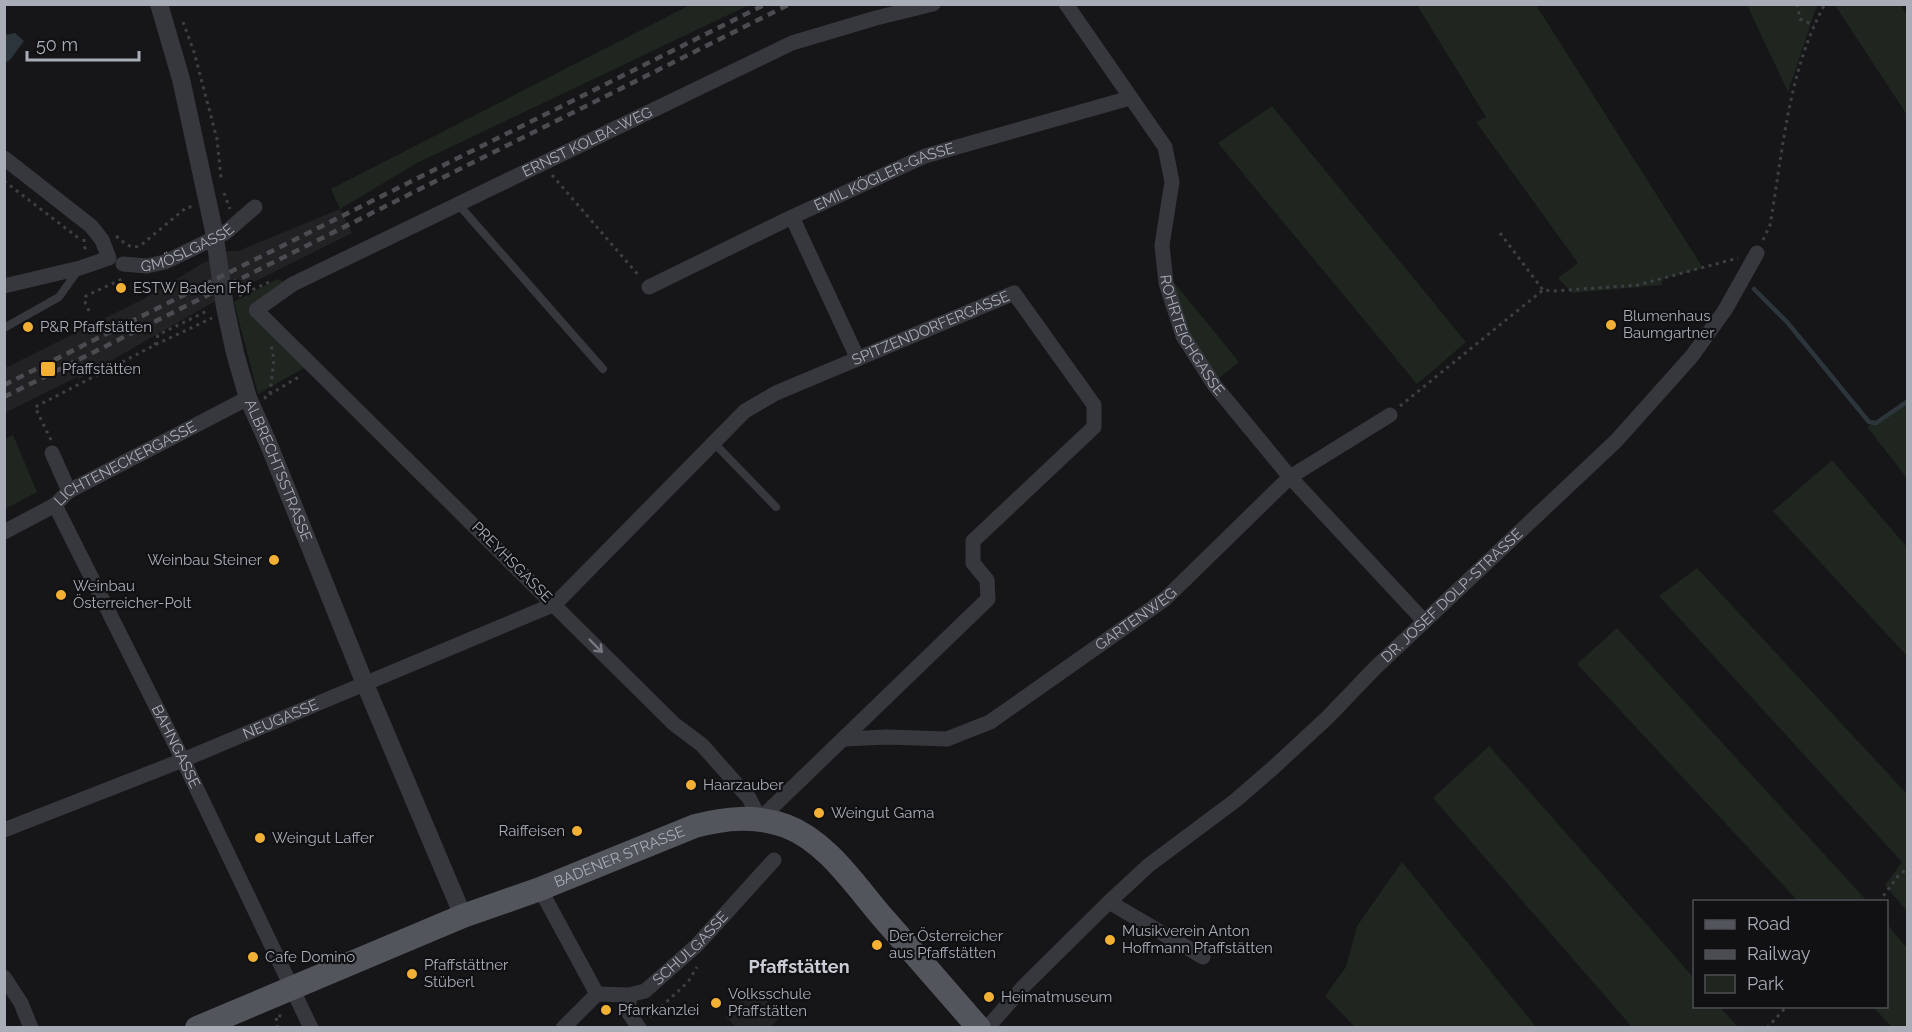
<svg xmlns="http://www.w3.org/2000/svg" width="1912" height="1032" font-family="Raleway,sans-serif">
<rect width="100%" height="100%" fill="#161618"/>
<!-- built -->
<path fill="#222225" d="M340 209 352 233 210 304 79 379 77 377 5 413V368L143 299 205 262 229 251H238Z
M753 988 782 1016 770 1027H736L725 1017Z"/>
<!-- green -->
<path fill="#1e261f" d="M692 4 749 5 417 163 340 209 331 189Z
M1417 5H1536L1703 268 1663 279 1662 285 1572 293 1558 278 1578 263 1476 122 1486 117Z
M1747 5H1817L1788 92Z
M1835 5H1901L1907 16V115Z
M1272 106 1466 342 1417 384 1218 143Z
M277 279 282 281 283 283 247 309 304 368 258 394 234 302Z
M1172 280 1239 362 1218 379 1187 334Z
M1907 400V478L1867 427Z
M13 435 37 492 5 509V439Z
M1832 460 1907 547V656L1773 511Z
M1697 568 1907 794V911L1885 885 1902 862 1659 596Z
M1617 628 1867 901H1798L1577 664Z
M1489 746 1694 978V1006L1720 1007 1738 1027H1632L1433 798Z
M1402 862 1536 1027H1355L1325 996 1346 967 1357 926Z
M1887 924 1907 948V1027H1892L1873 1007 1886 1006Z"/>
<!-- water -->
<path fill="#2c353c" d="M15 33 24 41 10 60 5 63V35Z"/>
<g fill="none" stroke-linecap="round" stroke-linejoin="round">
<!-- stream -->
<path stroke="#2c353c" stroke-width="4.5" d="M1754 289 1787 322 1869 422 1876 423 1908 401"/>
<!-- path -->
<path stroke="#3d3f44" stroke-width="3" stroke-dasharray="3 4.5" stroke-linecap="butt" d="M1797 4 1800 19 1814 25
M183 22 194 52 217 139 221 178
M552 175 640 277
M4 181 81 240
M224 193 230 209
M1500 233 1543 290
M116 236C125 243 129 249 140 246L187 207H194
M84 239V246L87 252
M1763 240 1770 225C1783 151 1788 71 1825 4
M144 282 151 283 158 279
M239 296 269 282
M89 311 84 300 86 296 122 279
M155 345 158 335 209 310
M270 394 274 359 271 345
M266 399 265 397 302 375
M1400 406 1543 290 1553 291 1638 285 1738 258
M51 440 35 407 155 345 212 318
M1879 902 1898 876 1908 868
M650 1017 688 982 697 967
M278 1028 276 1023 277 1015 284 1017
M1767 1028 1787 1006"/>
<!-- service -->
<path stroke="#37383d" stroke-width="8" d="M458 204 603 369
M4 328 59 297 79 269
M714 443 776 507"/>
<!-- minor -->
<g stroke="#37383d" stroke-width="15">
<path id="s1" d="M1066 4 1165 147 1172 182 1162 245 1166 283 1183 336 1215 386 1290 477 1424 621"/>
<path d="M4 158 91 226 102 240 109 258 80 268 4 286"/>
<path d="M792 217 858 359"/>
<path id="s2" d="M123 264 147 266 165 262 225 233 255 207"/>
<path id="s3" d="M649 287 792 217 925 156 1130 98"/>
<path d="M52 453 69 491"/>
<path id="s4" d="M55 505 183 760 311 1028"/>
<path id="s5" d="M4 532 55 505 69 491 248 398"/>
<path id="s6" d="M844 739 887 737 947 739 990 722 1165 599 1290 477 1390 415"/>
<path id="s7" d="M4 830 183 760 555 604 745 411 776 393 1014 293 1094 405V427L973 541V563L987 580 988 599 760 819 749 798 702 745 674 724 256 310 293 284 792 43 876 18 933 4"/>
<path d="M540 889 597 994"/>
<path d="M1109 902 1203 957"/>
<path d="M4 977 21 1003 31 1028"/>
<path d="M629 995V1013L639 1028"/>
<path id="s8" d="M563 1028 597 994 629 995 645 991 697 945 774 860"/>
<path id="s9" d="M987 1028 1025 985 1109 902 1149 865 1236 800 1274 767 1328 717 1375 668 1616 441 1692 356 1725 310 1757 253"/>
</g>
<!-- tertiary -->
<path stroke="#37383d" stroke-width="18" id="s10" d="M159 4 181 79 214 231 225 307 235 353 248 398 269 445 365 684 463 916"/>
<!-- primary -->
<path stroke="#53555c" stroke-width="24" id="s11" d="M197 1028 463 916 540 889 695 826C726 818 755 815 786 826 828 842 856 887 885 920 916 956 948 992 979 1028"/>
<!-- rail -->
<path stroke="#4a4c52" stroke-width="4.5" stroke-dasharray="8 6" stroke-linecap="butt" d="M4 385 766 4
M4 397 790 4"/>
</g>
<!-- one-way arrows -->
<defs><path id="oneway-shaft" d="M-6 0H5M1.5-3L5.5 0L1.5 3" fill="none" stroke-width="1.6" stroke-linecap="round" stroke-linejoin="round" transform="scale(1.5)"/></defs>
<use stroke="#757881" href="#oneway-shaft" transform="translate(596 646) rotate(45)"/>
<!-- markers -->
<g fill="#f2b134" stroke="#111113" stroke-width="2">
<circle cx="121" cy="288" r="6"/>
<circle cx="1611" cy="325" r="6"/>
<circle cx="28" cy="327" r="6"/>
<rect x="40" y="361" width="16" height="16" rx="3"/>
<circle cx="274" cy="560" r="6"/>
<circle cx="61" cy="595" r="6"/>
<circle cx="691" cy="785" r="6"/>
<circle cx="819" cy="813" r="6"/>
<circle cx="577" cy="831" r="6"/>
<circle cx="260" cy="838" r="6"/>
<circle cx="1110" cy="940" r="6"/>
<circle cx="877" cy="945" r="6"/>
<circle cx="253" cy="957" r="6"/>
<circle cx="412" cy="974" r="6"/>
<circle cx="989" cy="997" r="6"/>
<circle cx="716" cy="1003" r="6"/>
<circle cx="606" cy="1010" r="6"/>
</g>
<g text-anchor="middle" stroke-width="4.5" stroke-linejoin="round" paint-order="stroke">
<!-- street labels -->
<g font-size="15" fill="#a8adb8" stroke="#111113">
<text dy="5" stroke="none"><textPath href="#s7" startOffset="2956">ERNST KOLBA-WEG</textPath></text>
<text dy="5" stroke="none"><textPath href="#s3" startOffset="260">EMIL KÖGLER-GASSE</textPath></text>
<text dy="5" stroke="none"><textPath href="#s2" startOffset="68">GMÖSLGASSE</textPath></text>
<text dy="5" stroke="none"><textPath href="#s7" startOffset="1070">SPITZENDORFERGASSE</textPath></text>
<text dy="5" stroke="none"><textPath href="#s1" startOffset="370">ROHRTEICHGASSE</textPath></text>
<text dy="5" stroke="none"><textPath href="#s5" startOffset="140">LICHTENECKERGASSE</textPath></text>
<text dy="5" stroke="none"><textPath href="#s10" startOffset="483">ALBRECHTSSTRASSE</textPath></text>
<text transform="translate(512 562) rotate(45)" y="5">PREYHSGASSE</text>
<text dy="5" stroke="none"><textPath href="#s9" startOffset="636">DR. JOSEF DOLP-STRASSE</textPath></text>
<text dy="5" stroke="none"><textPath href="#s6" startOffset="328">GARTENWEG</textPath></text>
<text dy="5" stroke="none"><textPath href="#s7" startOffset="298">NEUGASSE</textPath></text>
<text dy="5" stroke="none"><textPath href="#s4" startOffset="270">BAHNGASSE</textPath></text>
<text dy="5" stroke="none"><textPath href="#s11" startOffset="456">BADENER STRASSE</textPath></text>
<text dy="5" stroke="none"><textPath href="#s8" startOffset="159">SCHULGASSE</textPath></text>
</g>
<!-- poi labels -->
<g font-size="15" fill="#a8adb8" stroke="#111113" text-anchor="start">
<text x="133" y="293">ESTW Baden Fbf</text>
<text x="1623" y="321">Blumenhaus<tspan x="1623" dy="17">Baumgartner</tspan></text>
<text x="40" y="332">P&amp;R Pfaffstätten</text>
<text x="62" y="374">Pfaffstätten</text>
<text x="262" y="565" text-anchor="end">Weinbau Steiner</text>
<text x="73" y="591">Weinbau<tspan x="73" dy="17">Österreicher-Polt</tspan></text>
<text x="703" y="790">Haarzauber</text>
<text x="831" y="818">Weingut Gama</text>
<text x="565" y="836" text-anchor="end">Raiffeisen</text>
<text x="272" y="843">Weingut Laffer</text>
<text x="1122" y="936">Musikverein Anton<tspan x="1122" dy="17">Hoffmann Pfaffstätten</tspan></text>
<text x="889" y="941">Der Österreicher<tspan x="889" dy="17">aus Pfaffstätten</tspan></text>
<text x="265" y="962">Cafe Domino</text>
<text x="424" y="970">Pfaffstättner<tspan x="424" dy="17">Stüberl</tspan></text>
<text x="728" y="999">Volksschule<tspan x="728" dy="17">Pfaffstätten</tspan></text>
<text x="1001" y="1002">Heimatmuseum</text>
<text x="618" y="1015">Pfarrkanzlei</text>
</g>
<!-- quarter labels -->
<g font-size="18" font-weight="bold" fill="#c9ccd4" stroke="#111113">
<text x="799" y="973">Pfaffstätten</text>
</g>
</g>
<!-- border -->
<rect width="1912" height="1032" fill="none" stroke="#a8adb8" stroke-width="12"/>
<!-- legend -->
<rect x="1693" y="900" width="195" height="108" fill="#111113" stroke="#4d4f55" stroke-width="1.5"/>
<rect x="1705" y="920" width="30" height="9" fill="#53555c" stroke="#4d4f55" stroke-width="1.5"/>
<text x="1747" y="930" font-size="18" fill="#a8adb8">Road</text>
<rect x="1705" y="950" width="30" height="9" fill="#4a4c52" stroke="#4d4f55" stroke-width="1.5"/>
<text x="1747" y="960" font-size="18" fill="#a8adb8">Railway</text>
<rect x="1705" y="975" width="30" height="18" fill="#1e261f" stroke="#4d4f55" stroke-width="1.5"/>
<text x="1747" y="990" font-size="18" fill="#a8adb8">Park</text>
<!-- scale -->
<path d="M27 51v9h112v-9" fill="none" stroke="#a8adb8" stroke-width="3"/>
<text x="36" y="51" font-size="18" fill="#a8adb8" stroke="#111113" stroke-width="4.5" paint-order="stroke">50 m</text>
</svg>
